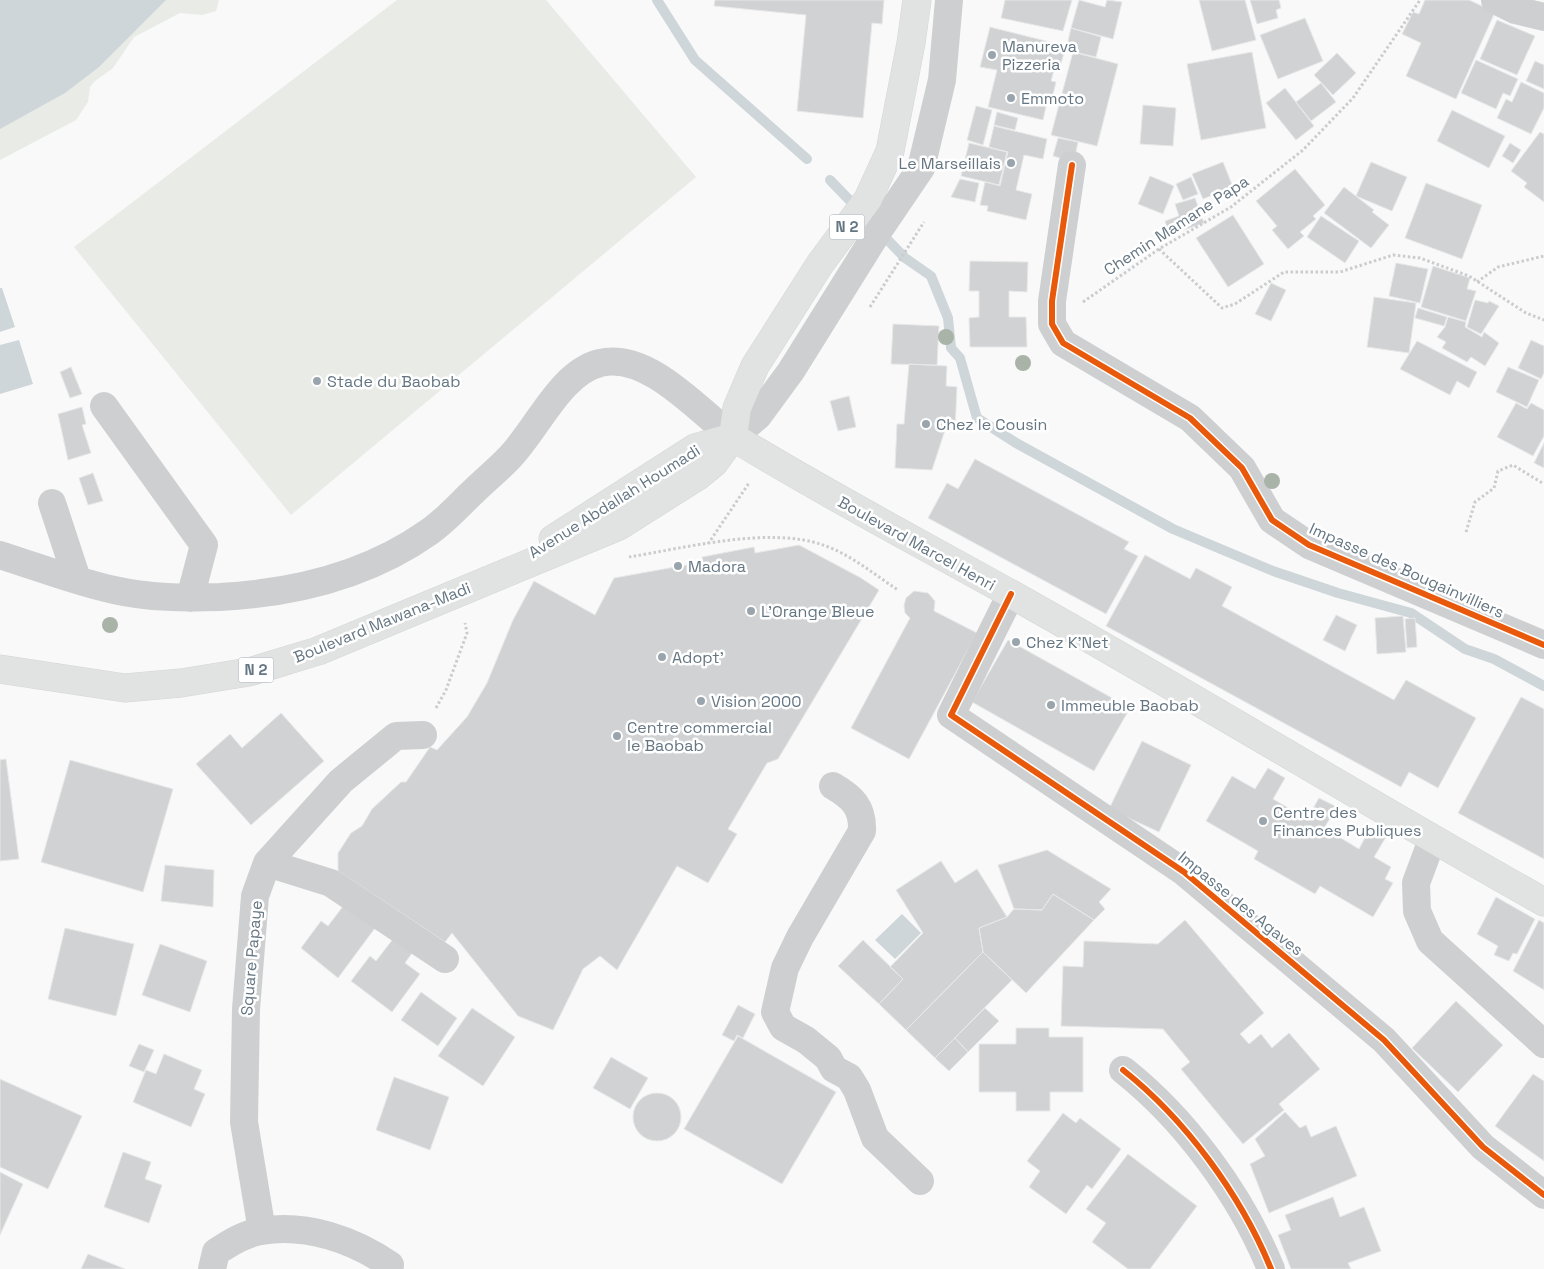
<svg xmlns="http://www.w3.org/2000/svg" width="1544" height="1269" font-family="'Space Grotesk',sans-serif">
<rect width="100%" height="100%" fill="#f9f9f9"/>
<!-- green -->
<path fill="#e8ebe6" d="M0 0H219L216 11 202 15 180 13 134 37 113 68 95 81 90 87 88 102 76 120 0 160Z
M397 0H546L696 177 291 515 74 247Z"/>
<!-- water -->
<path fill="#ced6d9" d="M0 0H166L99 67 65 93 0 129Z
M0 288H2L15 327 0 332Z
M19 340 33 384 0 394V345Z
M902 914 921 933 895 959 875 940Z"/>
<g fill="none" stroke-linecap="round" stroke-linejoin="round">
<!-- stream -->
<path stroke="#ced6d9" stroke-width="10" d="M657 0 695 60 807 159
M830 180 858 209
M880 232 905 258 931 276 948 318 951 348 960 358 977 418 1016 443 1173 529 1273 571 1338 593 1411 613 1465 649 1494 659 1544 686"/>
</g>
<!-- building -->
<path fill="#d0d2d3" stroke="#e8e8e8" d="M715 0H884L882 24 872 23 863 118 797 111 806 15 714 6Z
M1005 0H1072L1063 31 1001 18Z
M1079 0 1105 7 1107 0 1122 2 1113 39 1071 28Z
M1199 0H1245L1256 40 1212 51Z
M1250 0H1279L1281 8 1276 10 1278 18 1257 24Z
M1425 0H1469L1495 12 1456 99 1406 76 1421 43 1402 34 1413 12 1419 14Z
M1305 18 1323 61 1278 79 1260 35Z
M1497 20 1535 36 1517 75 1480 59Z
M990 27 1066 46 1060 67 1055 66 1051 81 1056 82 1051 103 1047 102 1043 120 988 107 997 70 980 67Z
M1071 28 1101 37 1096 57 1066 50Z
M1073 52 1118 64 1097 146 1051 135Z
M1252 52 1266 128 1201 140 1187 64Z
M1337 53 1356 73 1333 95 1314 75Z
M1476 60 1518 79 1510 96 1503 93 1496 109 1461 93Z
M1535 61 1544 65V89L1526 81Z
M1521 82 1544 93V108L1531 134 1497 118 1506 99 1512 102Z
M1321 83 1336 102 1311 121 1296 102Z
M1285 88 1314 126 1296 140 1266 103Z
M1143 105 1176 108 1173 146 1140 144Z
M976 106 992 110 983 145 967 140Z
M1452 110 1505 136 1489 168 1437 141Z
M997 112 1018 118 1015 130 994 125Z
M994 126 1047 139 1043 159 1024 155 1016 190 1032 194 1026 220 987 211 988 206 980 205 985 182 1000 186 1008 152 989 147Z
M1540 132 1544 134V202L1524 187 1527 183 1511 171Z
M1058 138 1078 142 1074 162 1053 156Z
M969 143 1007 152 999 185 961 176Z
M1510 143 1521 150 1513 163 1502 156Z
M1223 162 1233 187 1203 199 1192 174Z
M1371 162 1407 177 1392 211 1356 196Z
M1295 169 1325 205 1313 216 1316 219 1300 232 1304 236 1288 249 1272 230 1277 226 1256 201Z
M1150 176 1174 186 1163 214 1138 204Z
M1191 177 1198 194 1183 200 1176 184Z
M960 179 979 183 975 202 951 197Z
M1426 183 1482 205 1462 259 1405 238Z
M1344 187 1374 210 1372 212 1389 225 1371 248 1324 213Z
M1195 198 1204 223 1169 235 1165 221 1179 216 1175 204Z
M1233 215 1264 264 1228 287 1196 238Z
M1321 216 1359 241 1345 263 1307 237Z
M970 261 1028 262 1027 292 1009 291V317H1026L1027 347H970L969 318 979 317V291H969Z
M1396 263 1428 269 1420 303 1389 296Z
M1433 266 1470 278 1467 289 1476 291 1466 321 1421 307Z
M1271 283 1286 290 1271 321 1255 314Z
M1374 297 1416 303 1409 353 1367 347Z
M1475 300 1488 303 1489 301 1499 306 1481 334 1467 327Z
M1418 308 1447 317 1444 326 1415 318Z
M1448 317 1466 322 1465 327 1482 337 1484 332 1499 343 1485 366 1471 357 1467 362 1442 348 1446 342 1437 337 1445 327Z
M893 324 939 326 937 365 891 364Z
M1531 340 1544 346V373L1541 379 1518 368Z
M1417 341 1477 372 1469 388 1457 381 1450 395 1400 369Z
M909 364 947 366 946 386 957 387 955 430H945L932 470 895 468 897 424H904Z
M71 367 82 394 70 398 60 372Z
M1508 367 1539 380 1527 407 1496 392Z
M849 396 856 427 838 431 830 401Z
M1516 403 1527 409 1531 403 1544 410V436L1533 456 1497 437Z
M82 407 86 424 82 425 91 453 68 460 58 414Z
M1544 443V468L1534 463Z
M975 459 1129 542 1124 549 1138 556 1106 614 928 518 947 483 958 489Z
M93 473 103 501 88 505 79 478Z
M799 545 861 578 879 590 778 759 767 763 728 829 737 834 708 883 677 866 617 970 600 956 583 969 553 1030 518 1016 452 933 445 942 338 871V853L351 833 362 826 372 809 401 782H406L430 747 437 750 467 717 487 683 513 620 534 581 595 615 614 578 703 562 702 557 754 547 755 553Z
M1145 555 1190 579 1196 568 1232 587 1222 606 1394 700 1406 680 1476 718 1438 788 1409 772 1401 787 1106 626Z
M914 591 928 593 935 601 934 611 977 633 909 759 851 728 910 618 905 613 904 605 906 598Z
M1336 615 1357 625 1345 651 1323 640Z
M1403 616 1406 652 1377 654 1375 618Z
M1415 618 1417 647 1407 648 1405 619Z
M1008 640 1130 708 1094 771 972 702Z
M1521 697 1544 709V859L1458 813Z
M281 713 324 761 251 825 196 764 230 734 242 748Z
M1142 741 1191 765 1159 832 1109 809Z
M6 759 19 859 0 861V760Z
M70 760 173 789 143 892 41 862Z
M1268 768 1285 778 1273 799 1307 819 1319 798 1337 807 1324 828 1359 849 1370 828 1386 837 1374 857 1391 867 1385 879 1393 883 1373 917 1320 886 1315 894 1254 859 1258 851 1206 821 1232 776 1255 789Z
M1047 850 1111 889 1099 902 1105 909 1094 920 1053 894 1042 910 1014 909 998 865Z
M941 861 955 883 977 869 1007 917 979 928 983 952 906 1030 879 1004 903 979 890 967 923 933 896 890Z
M165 865 214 870 213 907 161 901Z
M1053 894 1094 920 1026 993 983 952 979 928 1007 917 1014 909 1042 910Z
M1496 897 1535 919 1517 954 1513 953 1509 961 1494 955 1498 946 1477 934Z
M344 905 375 928 338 978 301 948 321 921 328 926Z
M1185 920 1264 1013 1240 1034 1249 1044 1261 1034 1272 1048 1289 1033 1320 1069 1279 1104 1284 1110 1243 1144 1181 1069 1190 1062 1163 1029 1061 1026 1063 966 1083 967 1084 941 1158 944Z
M1539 920 1544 923V990L1513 971Z
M65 928 134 944 116 1016 48 999Z
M393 939 412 953 405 963 420 974 392 1012 351 981 370 956 376 961Z
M863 940 903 979 879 1004 838 966Z
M160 944 207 961 190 1012 142 995Z
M983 952 1012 980 935 1058 906 1030Z
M421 992 457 1018 438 1046 401 1020Z
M1456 1001 1503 1045 1458 1092 1412 1048Z
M738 1005 755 1014 743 1038 737 1035 734 1041 722 1035Z
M472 1008 515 1037 483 1086 438 1056Z
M985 1008 999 1021 968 1052 955 1038Z
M1016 1028H1049V1037H1083V1092H1050V1111H1016V1092H979V1044H1016Z
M738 1036 836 1092 782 1184 684 1129Z
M955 1038 968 1052 949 1071 935 1058Z
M139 1044 154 1050 144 1072 129 1066Z
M164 1054 202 1070 194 1089 205 1094 191 1127 133 1102 146 1070 156 1074Z
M611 1057 648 1078 630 1109 593 1088Z
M1533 1074 1544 1081V1161L1495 1126Z
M394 1077 449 1097 430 1150 376 1130Z
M0 1079 82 1116 48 1189 0 1167Z
M633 1117a24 24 0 1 1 48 0a24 24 0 1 1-48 0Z
M1285 1112 1300 1128 1306 1125 1311 1137 1336 1126 1357 1176 1269 1213 1250 1164 1265 1156 1255 1139Z
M1063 1113 1076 1123 1080 1118 1121 1149 1092 1189 1087 1185 1066 1214 1029 1187 1040 1171 1027 1161Z
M123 1152 151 1162 145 1179 162 1185 149 1223 104 1207Z
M1128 1154 1197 1206 1150 1269H1128L1092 1242 1106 1223 1086 1209Z
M0 1172 23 1184 0 1235Z
M1333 1197 1340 1217 1364 1207 1381 1251 1348 1263 1351 1269H1291L1278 1235 1291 1230 1285 1215Z
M88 1254 125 1269H81Z"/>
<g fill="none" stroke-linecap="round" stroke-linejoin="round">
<!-- major casing -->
<g stroke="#d5d6d7" stroke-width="29">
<path id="major" d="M733 437C824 493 918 542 1011 594 1190 694 1365 802 1544 902
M553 539 695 448 733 437
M0 669 125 688 181 683 249 672 318 651 619 526 698 476 714 463 733 437 737 408 755 366 820 264 868 199 890 151 911 43 917 0"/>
</g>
<!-- path -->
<path stroke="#cbcccd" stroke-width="3" stroke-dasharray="2.5 2.5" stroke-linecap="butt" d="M1159 249 1222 308 1235 304 1284 272H1340L1393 255 1420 258 1469 276 1526 313 1544 320
M1477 282 1498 267 1544 256
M1083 302 1159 249 1231 207 1303 150 1353 98 1420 0
M870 307 924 222
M1466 532 1475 502 1494 488 1498 471 1513 465 1544 484
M708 544 749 483
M629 557C685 548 769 526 823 545 850 554 875 575 898 590
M436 708 446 690 467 633 465 623"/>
<!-- minor -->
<path stroke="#cecfd0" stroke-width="28" d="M1495 0 1515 10 1544 17
M1072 165 1052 301V324L1063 343 1190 418 1242 468 1272 520 1309 545 1544 645
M104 406 204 545 190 598
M52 503 77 579
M0 555C38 567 76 582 114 590 149 598 185 598 220 597 295 593 367 576 429 532 445 521 459 505 473 492 485 480 499 469 510 457 537 429 561 372 600 363 647 351 698 410 733 437L758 416 791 371 879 230 921 168 942 80 949 0
M1011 594 951 715 1184 872 1384 1040 1483 1147 1544 1195
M833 786C852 797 863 807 862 831L800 937 785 968 775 1012 783 1027 806 1040 828 1058 834 1069 849 1077 857 1090 875 1138 920 1181
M1432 840 1416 883 1417 911 1430 941 1544 1044
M267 863 331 883 445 959
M1123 1070C1185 1119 1241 1195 1271 1269
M262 1231 244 1122 246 1009 255 896 267 863 341 781 396 736 423 735
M212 1269 216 1252C230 1243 244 1234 261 1231 306 1223 354 1240 390 1265L386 1269"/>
<!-- major -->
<use href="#major" stroke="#e1e2e2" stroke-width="28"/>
<!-- cycleway casing -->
<g stroke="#fff" stroke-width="9">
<path id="cycleway" d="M1072 165 1052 301V324L1063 343 1190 418 1242 468 1272 520 1309 545 1544 645
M1011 594 951 715 1184 872 1384 1040 1483 1147 1544 1195
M1123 1070C1185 1119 1241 1195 1271 1269"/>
</g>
<!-- cycleway -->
<use href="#cycleway" stroke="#e8590c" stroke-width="6"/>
</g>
<!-- trees -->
<g fill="#a9b3a7">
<circle cx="946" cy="337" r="8"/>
<circle cx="1023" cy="363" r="8"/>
<circle cx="1272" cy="481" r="8"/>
<circle cx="110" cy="625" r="8"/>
</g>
<!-- markers -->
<g fill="#99a4ac" stroke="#fff" stroke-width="2">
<circle cx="992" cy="55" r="5"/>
<circle cx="1011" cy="98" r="5"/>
<circle cx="1011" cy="163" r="5"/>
<circle cx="317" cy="381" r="5"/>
<circle cx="926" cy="424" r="5"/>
<circle cx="678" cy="566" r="5"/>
<circle cx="751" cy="611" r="5"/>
<circle cx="1016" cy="642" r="5"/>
<circle cx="662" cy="657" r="5"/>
<circle cx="701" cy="701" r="5"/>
<circle cx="1051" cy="705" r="5"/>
<circle cx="617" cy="736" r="5"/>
<circle cx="1263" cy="821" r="5"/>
</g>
<g text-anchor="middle" stroke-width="5" stroke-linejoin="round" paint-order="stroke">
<!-- shield labels -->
<g fill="#fff" stroke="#939fa8" stroke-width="1">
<rect x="829.5" y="214.5" width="35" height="25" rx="4"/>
<rect x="238.5" y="657.5" width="35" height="25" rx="4"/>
</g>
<g font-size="15" font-weight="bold" fill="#657683">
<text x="847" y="232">N 2</text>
<text x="256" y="675">N 2</text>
</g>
<!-- poi labels -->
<g font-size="16" fill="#657683" stroke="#fff" text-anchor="start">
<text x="1002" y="52">Manureva<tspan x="1002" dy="18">Pizzeria</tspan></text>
<text x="1021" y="104">Emmoto</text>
<text x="1001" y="169" text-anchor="end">Le Marseillais</text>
<text x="327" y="387">Stade du Baobab</text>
<text x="936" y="430">Chez le Cousin</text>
<text x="688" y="572">Madora</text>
<text x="761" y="617">L'Orange Bleue</text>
<text x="1026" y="648">Chez K'Net</text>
<text x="672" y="663">Adopt'</text>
<text x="711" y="707">Vision 2000</text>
<text x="1061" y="711">Immeuble Baobab</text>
<text x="627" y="733">Centre commercial<tspan x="627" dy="18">le Baobab</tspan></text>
<text x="1273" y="818">Centre des<tspan x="1273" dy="18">Finances Publiques</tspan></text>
</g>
<!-- street labels -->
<g font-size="16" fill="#657683" stroke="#fff">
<text transform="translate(1176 225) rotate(-33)" y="6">Chemin Mamane Papa</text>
<text transform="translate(614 501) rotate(-32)" y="6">Avenue Abdallah Houmadi</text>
<text transform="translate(917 543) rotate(29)" y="6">Boulevard Marcel Henri</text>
<text transform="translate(1407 570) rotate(24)" y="6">Impasse des Bougainvilliers</text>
<text transform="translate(382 622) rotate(-22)" y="6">Boulevard Mawana-Madi</text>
<text transform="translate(1241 903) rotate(39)" y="6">Impasse des Agaves</text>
<text transform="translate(251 958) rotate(-85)" y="6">Square Papaye</text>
</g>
</g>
</svg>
